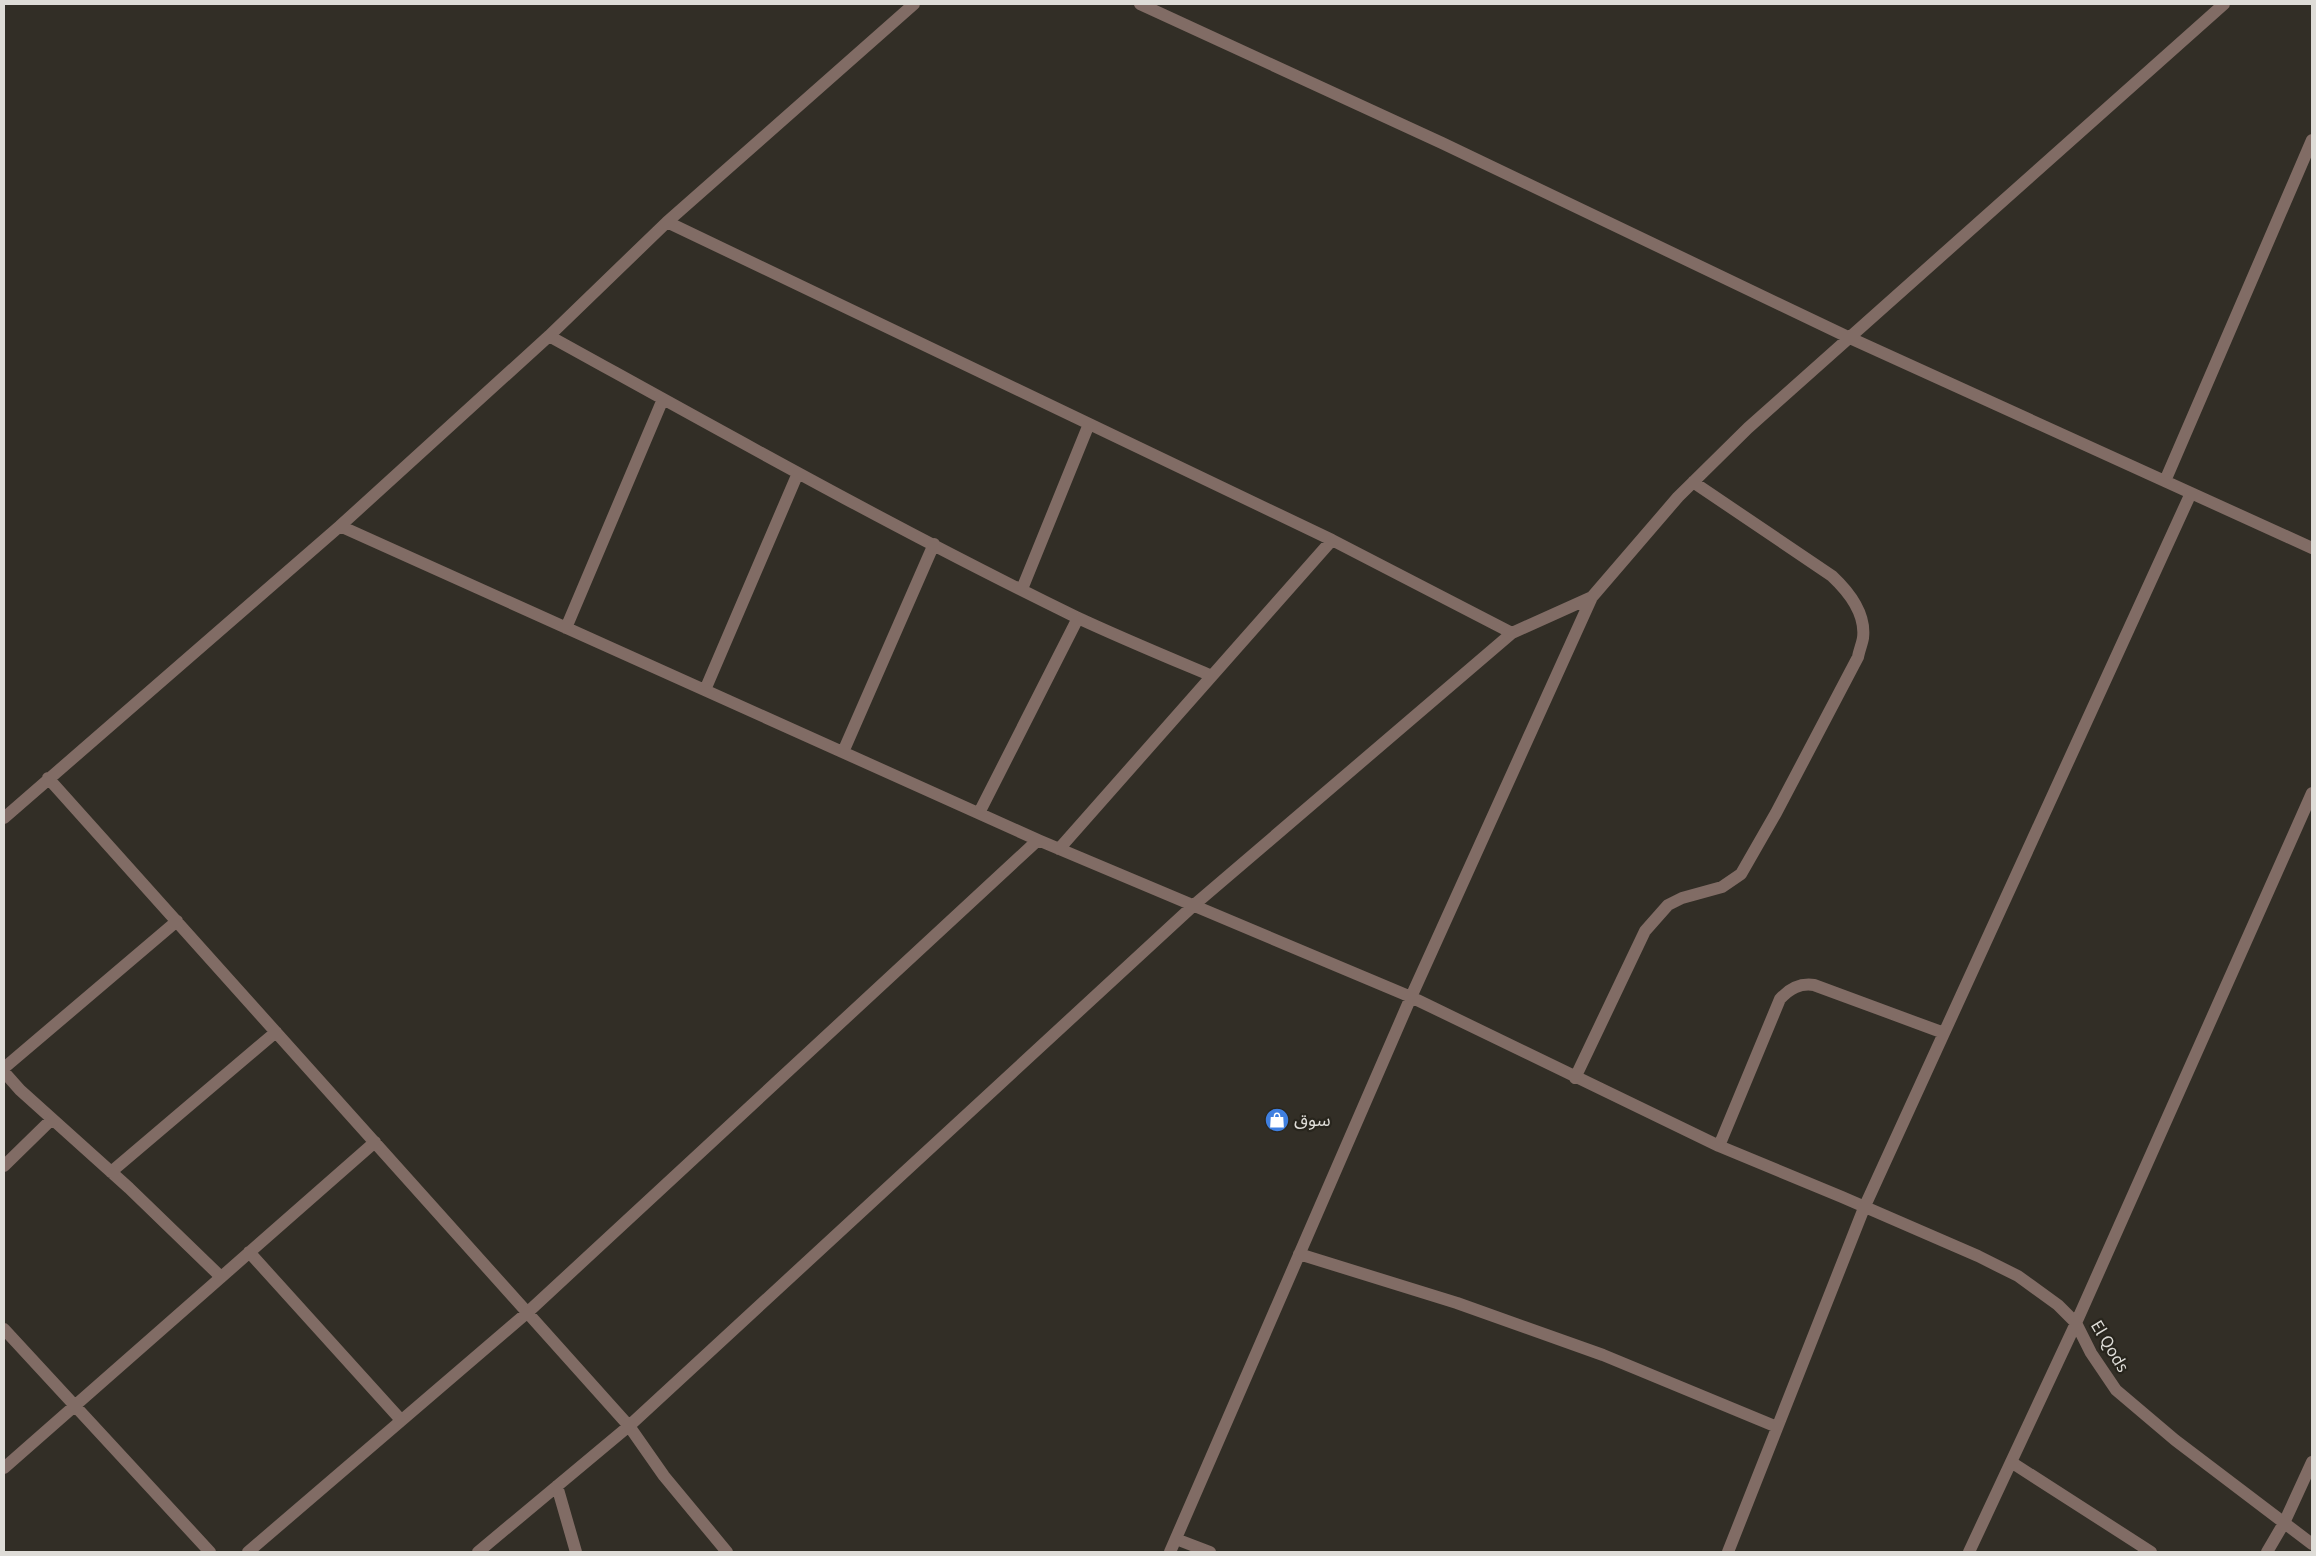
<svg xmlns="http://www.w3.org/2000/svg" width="2316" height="1556" font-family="'Source Sans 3','Noto Sans Arabic',sans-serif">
<rect width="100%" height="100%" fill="#322e26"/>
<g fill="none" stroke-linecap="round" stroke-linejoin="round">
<!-- minor -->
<path stroke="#816c65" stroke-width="12" d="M1140 4 1442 143 1850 338 2312 548
M667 222 1332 540 1512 633
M549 336C723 432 897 530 1076 617 1121 638 1167 657 1212 676
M2165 481 2312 140
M340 526 1038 840 1411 997 1719 1146 1842 1197 1978 1256 2018 1276 2058 1305 2076 1323 2091 1353 2116 1390 2175 1440 2312 1544
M1022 589 1089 424
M566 628 663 399
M705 690 798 473
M843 752 934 544
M48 778 629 1426 664 1476 727 1552
M979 813 1078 618
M4 818 340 526 549 336 667 222 914 4
M1059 849 1332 540
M4 1068 177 921
M4 1072 20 1090 129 1188 221 1277
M1575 1078 1645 931 1668 905 1682 898 1722 887 1741 874 1776 813 1858 657C1859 651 1862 644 1863 638 1866 614 1848 591 1832 576L1693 482
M1719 1146 1780 999C1790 988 1800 983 1814 985L1944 1033
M4 1166 52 1119
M111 1172 276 1032
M249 1252 401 1420
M1299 1254 1457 1303 1603 1355 1777 1427
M4 1329 210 1552
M2011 1462 2151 1552
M4 1468 375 1142
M557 1486 576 1552
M1176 1539 1210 1552
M248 1552 528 1312 1038 840
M478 1552 629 1426 1194 905 1512 633 1592 597
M1170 1552 1411 997 1592 597 1678 497 1748 428 2224 4
M1728 1552 1864 1208 2191 493
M1969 1552 2076 1323 2312 793
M2267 1552 2284 1523 2312 1462"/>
</g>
<!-- icons -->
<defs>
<g id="shop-disc" transform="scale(1.25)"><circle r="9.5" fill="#3f7fe0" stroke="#28251d"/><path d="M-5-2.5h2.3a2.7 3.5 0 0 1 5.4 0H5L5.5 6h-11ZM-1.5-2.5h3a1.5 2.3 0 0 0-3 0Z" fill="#fff"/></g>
</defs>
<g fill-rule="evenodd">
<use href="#shop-disc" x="1277" y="1120"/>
</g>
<g text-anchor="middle" stroke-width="4.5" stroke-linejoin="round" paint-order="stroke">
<!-- poi labels -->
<g font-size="18" fill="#dedcd7" stroke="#28251d" text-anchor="start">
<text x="1294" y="1126">سوق</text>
</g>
<!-- street labels -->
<g font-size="18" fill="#dedcd7" stroke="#28251d">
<text transform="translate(2110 1346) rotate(59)" y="6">El Qods</text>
</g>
</g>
<!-- border -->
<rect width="2316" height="1556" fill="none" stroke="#dedcd7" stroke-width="10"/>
</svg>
